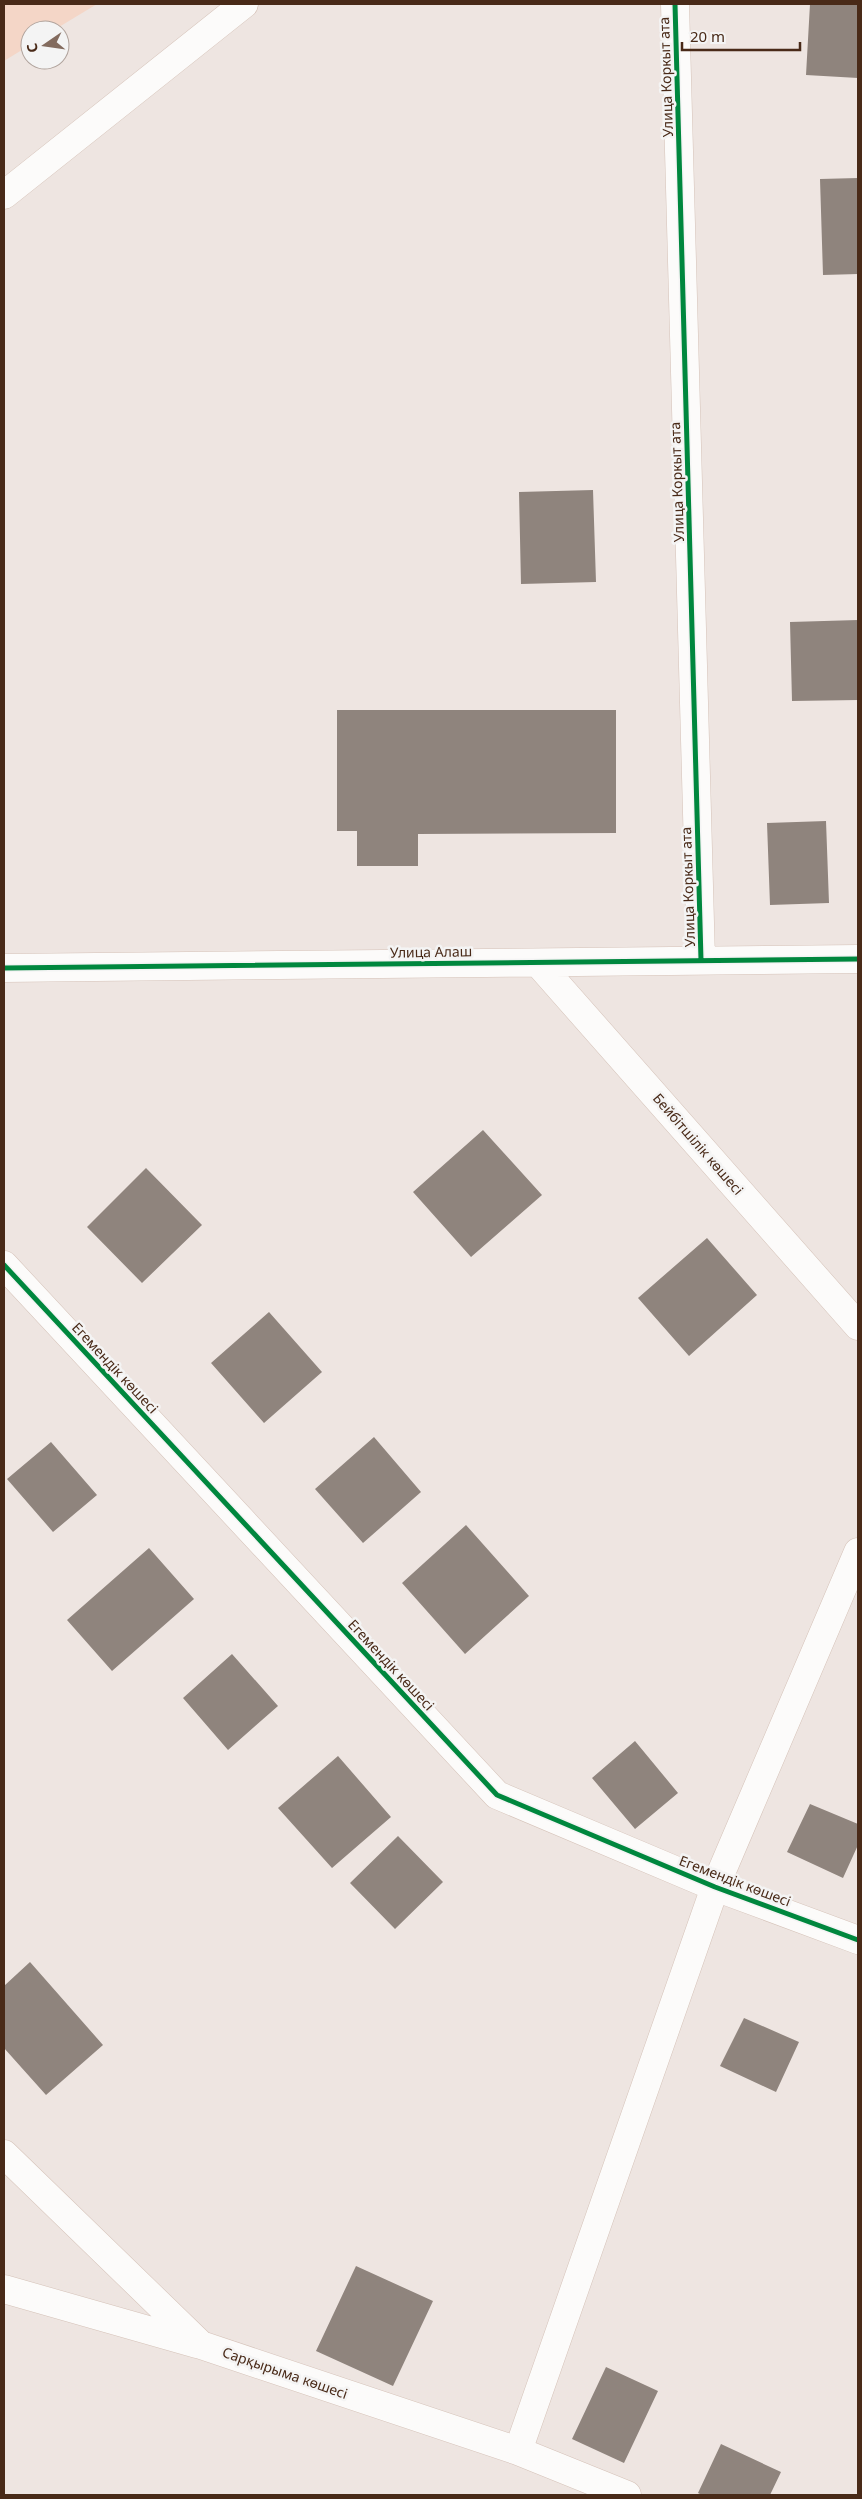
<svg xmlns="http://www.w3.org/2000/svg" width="862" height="2499" font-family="'Noto Sans',sans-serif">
<rect width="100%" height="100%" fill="#eee5e1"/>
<!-- green -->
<path fill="#f4d6c7" d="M4 4H97L54 30H30V45L4 61Z"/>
<!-- building -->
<path fill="#8f847d" d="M810 4H858V78L806 75Z
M858 178V274L823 275 820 179Z
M593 490 596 582 521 584 519 492Z
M858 620V700L792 701 790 622Z
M337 710H616V833L418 834V866H357V831H337Z
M826 821 829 903 770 905 767 823Z
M483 1130 542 1195 471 1257 413 1192Z
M146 1168 202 1225 142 1283 87 1227Z
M707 1238 757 1295 689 1356 638 1298Z
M269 1312 322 1372 264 1423 211 1363Z
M374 1437 421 1492 363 1543 315 1489Z
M51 1442 97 1495 53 1532 7 1479Z
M466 1525 529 1596 465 1654 402 1583Z
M149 1548 194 1599 112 1671 67 1620Z
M232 1654 278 1706 228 1750 183 1698Z
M635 1741 678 1793 635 1829 592 1778Z
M338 1756 391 1817 332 1868 278 1808Z
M810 1804 858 1824V1845L843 1878 787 1852Z
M398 1836 443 1882 395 1929 350 1883Z
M30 1962 103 2045 46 2095 4 2048V1986Z
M744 2018 799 2042 776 2092 720 2066Z
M356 2266 433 2301 393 2386 316 2351Z
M606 2367 658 2391 624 2463 572 2439Z
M721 2444 781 2472 770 2495H702L698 2493Z"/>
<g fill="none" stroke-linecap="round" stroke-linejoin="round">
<!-- minor casing -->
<g stroke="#d5c2b8" stroke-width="29">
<path id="minor" d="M675 4 701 960
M4 195 244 4
M538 963 858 1326
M4 968 858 959
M4 1265 497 1795 715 1887 858 1940
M4 2154 201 2345 518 2451 627 2495
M4 2289 197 2344
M518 2451 715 1887 858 1552"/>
</g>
<!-- minor -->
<use href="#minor" stroke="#fcfbfa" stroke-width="28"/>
<!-- cycleway casing -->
<g stroke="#f4f4f4" stroke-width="8">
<path id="cycleway" d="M675 4 701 960
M4 968 858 959
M4 1265 497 1795 715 1887 858 1940"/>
</g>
<!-- cycleway -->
<use href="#cycleway" stroke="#00873e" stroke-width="5"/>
</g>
<g text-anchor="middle" stroke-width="5" stroke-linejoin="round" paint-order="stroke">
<!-- street labels -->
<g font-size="14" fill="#492a18" stroke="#f4f4f4">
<text transform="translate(666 77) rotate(-92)" y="5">Улица Коркыт ата</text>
<text transform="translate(677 482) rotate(-92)" y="5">Улица Коркыт ата</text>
<text transform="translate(688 887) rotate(-92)" y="5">Улица Коркыт ата</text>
<text transform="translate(431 952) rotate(-1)" y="5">Улица Алаш</text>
<text transform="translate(698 1144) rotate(49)" y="5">Бейбітшілік көшесі</text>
<text transform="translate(115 1368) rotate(47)" y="5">Егемендік көшесі</text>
<text transform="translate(391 1665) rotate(47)" y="5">Егемендік көшесі</text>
<text transform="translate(735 1881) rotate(21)" y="5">Егемендік көшесі</text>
<text transform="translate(285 2373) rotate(19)" y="5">Сарқырыма көшесі</text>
</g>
</g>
<!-- border -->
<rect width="862" height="2499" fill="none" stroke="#492a18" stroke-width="10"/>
<!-- north arrow -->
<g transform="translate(45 45) rotate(257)"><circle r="24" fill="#f4f4f4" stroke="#b0a39c"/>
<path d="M0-4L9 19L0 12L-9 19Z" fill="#836b5e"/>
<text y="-8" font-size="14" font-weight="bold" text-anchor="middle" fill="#492a18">С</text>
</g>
<!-- scale -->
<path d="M682 42v8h118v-8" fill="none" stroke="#492a18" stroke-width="2.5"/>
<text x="690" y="42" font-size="15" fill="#492a18" stroke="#f4f4f4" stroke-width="4" paint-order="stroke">20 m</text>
</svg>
